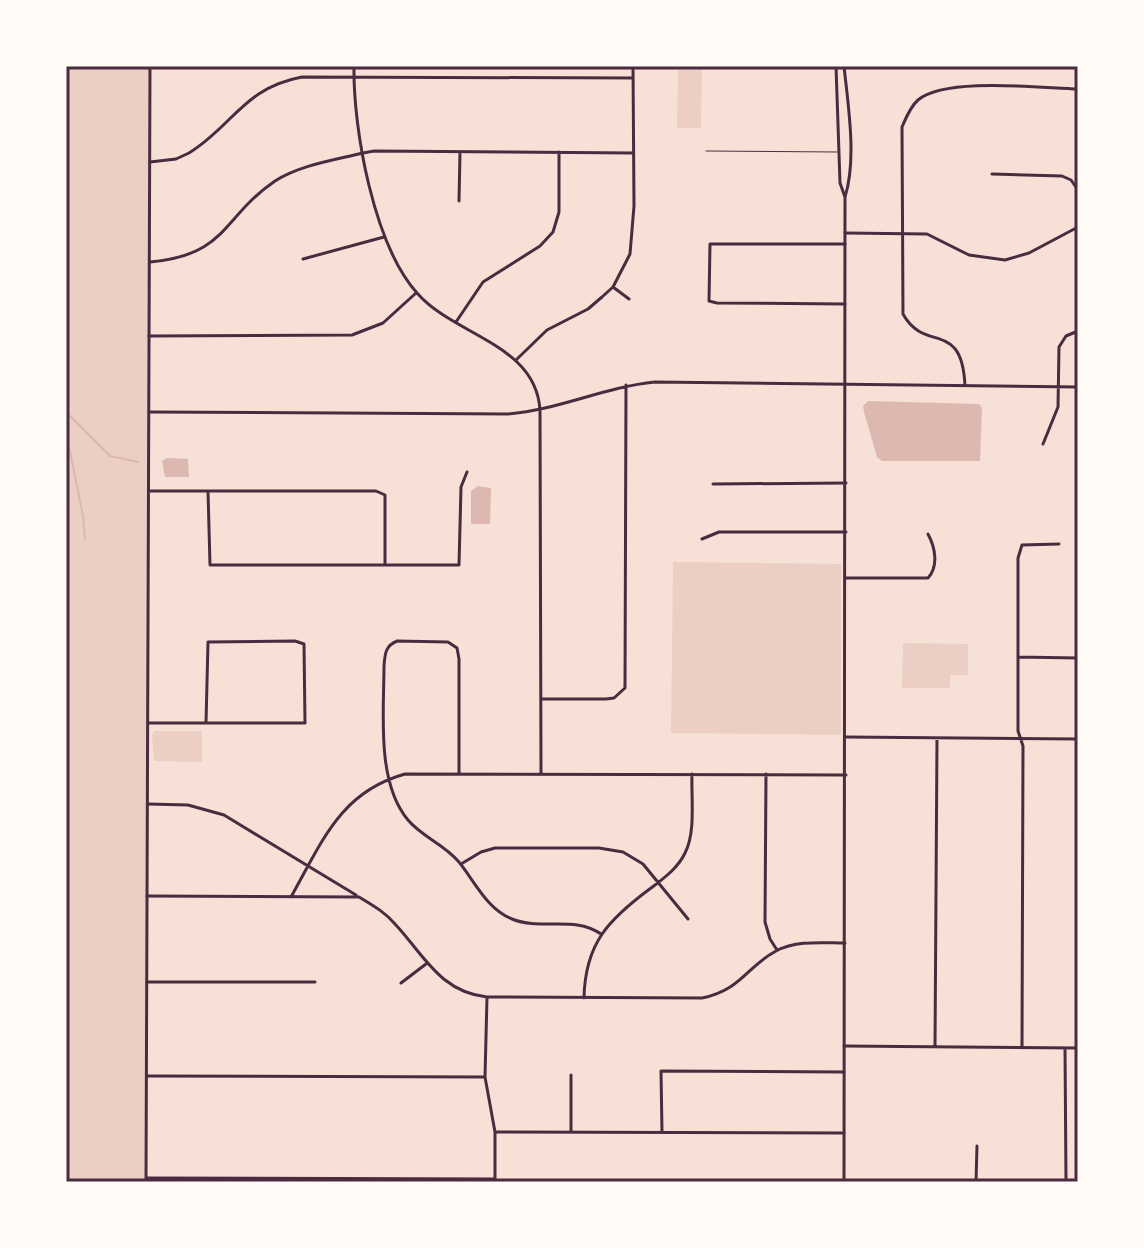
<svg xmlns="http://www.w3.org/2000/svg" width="1144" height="1248" font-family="Ubuntu,sans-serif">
<rect width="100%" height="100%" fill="#f7e1d7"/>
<!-- green -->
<path fill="#ebcfc5" d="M66 66H150L147 1182H66Z
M678 66H702L701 128H677Z
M673 562 841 564V735L671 733Z
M903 643 968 644V675H950V688H902Z
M155 731H202V762L154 761 152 735Z"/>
<!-- water -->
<path fill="#dcb8b0" d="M868 401 979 404 982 408 980 461H882L877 457 864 412 863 406Z
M167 458 188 459 189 477H165L162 461Z
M478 486 491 488 490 524H471V491Z"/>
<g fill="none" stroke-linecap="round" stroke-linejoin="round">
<!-- stream -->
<path stroke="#dcb8b0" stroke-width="2" d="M66 412 110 456 138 462
M66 431 83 516 85 539"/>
<!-- service -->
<path stroke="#4a2c40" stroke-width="1" d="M706 151 837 152"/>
<!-- minor -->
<path stroke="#4a2c40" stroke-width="3" d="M354 66C353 130 374 245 417 293 454 336 537 344 540 411L541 773
M150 162 176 159 189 153C233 126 243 88 302 77L633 78
M992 174 1062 176 1071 180 1078 190
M459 201 460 152
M845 233 927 234 969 255 1005 260 1029 253 1078 227
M845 244H710L709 301 717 303 845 304
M303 259 384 237
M150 262C228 255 221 218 275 181 300 165 335 160 363 153L374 151 633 153
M613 287 629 299
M456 322 483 282 540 246 553 232 559 212V152
M149 336 352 335 383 323 416 293
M517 359 547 330 588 309 602 297 613 287 630 254 634 206 633 66
M965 386C962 318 925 354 903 314L902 127C906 118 910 107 918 100 946 77 1040 88 1078 89
M150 412 507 414C559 410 604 387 655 382L1078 387
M1043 444 1058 407 1059 347 1066 336 1078 331
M713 484 846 483
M149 491H376L385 495V565
M208 491 210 565H459L461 487 467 472
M702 539 719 532H846
M846 578H928C939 566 935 547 928 534
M1018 657 1078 658
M625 688 626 385
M541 699H606L614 698 625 688
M148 723H305L304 644 295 641 208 642 206 723
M846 737 1078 739
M459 773V659L457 648 448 642 397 641C385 646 385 654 384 666 384 712 376 782 408 820 422 837 444 844 459 862 475 882 487 909 512 919 541 931 574 915 601 934
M766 774 765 922 770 939 777 950
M148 804 188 805 224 815 356 895
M461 864 481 852 495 848H599L623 852 643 864 688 919
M147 896 359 897C372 905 385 912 395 924 424 955 440 992 487 997L702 998C741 990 746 967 776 951 797 940 822 943 845 943
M291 897C322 842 340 792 405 774L846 775
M147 982H315
M401 983 426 964
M487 997 485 1077 495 1132V1182
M584 998C585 943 609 919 651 888 664 878 678 868 685 853 696 832 691 798 692 774
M844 1046 1078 1048
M935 1047 937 738
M1022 1048 1023 746 1018 731V558L1022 545 1059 544
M1065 1048 1066 1182
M147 1076 485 1077
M495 1132 844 1133
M571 1132V1075
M662 1132 661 1071 844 1072
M147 1178 495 1179
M976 1182 977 1146"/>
<!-- tertiary -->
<path stroke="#4a2c40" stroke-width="3" d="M836 66 840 183 845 197
M844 66C848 105 857 159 845 197L844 1182
M146 1182 150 66"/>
</g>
<!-- border -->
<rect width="1144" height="1248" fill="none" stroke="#fffaf5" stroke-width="136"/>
<rect x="68" y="68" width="1008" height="1112" fill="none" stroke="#4a2c40" stroke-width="3"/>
</svg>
